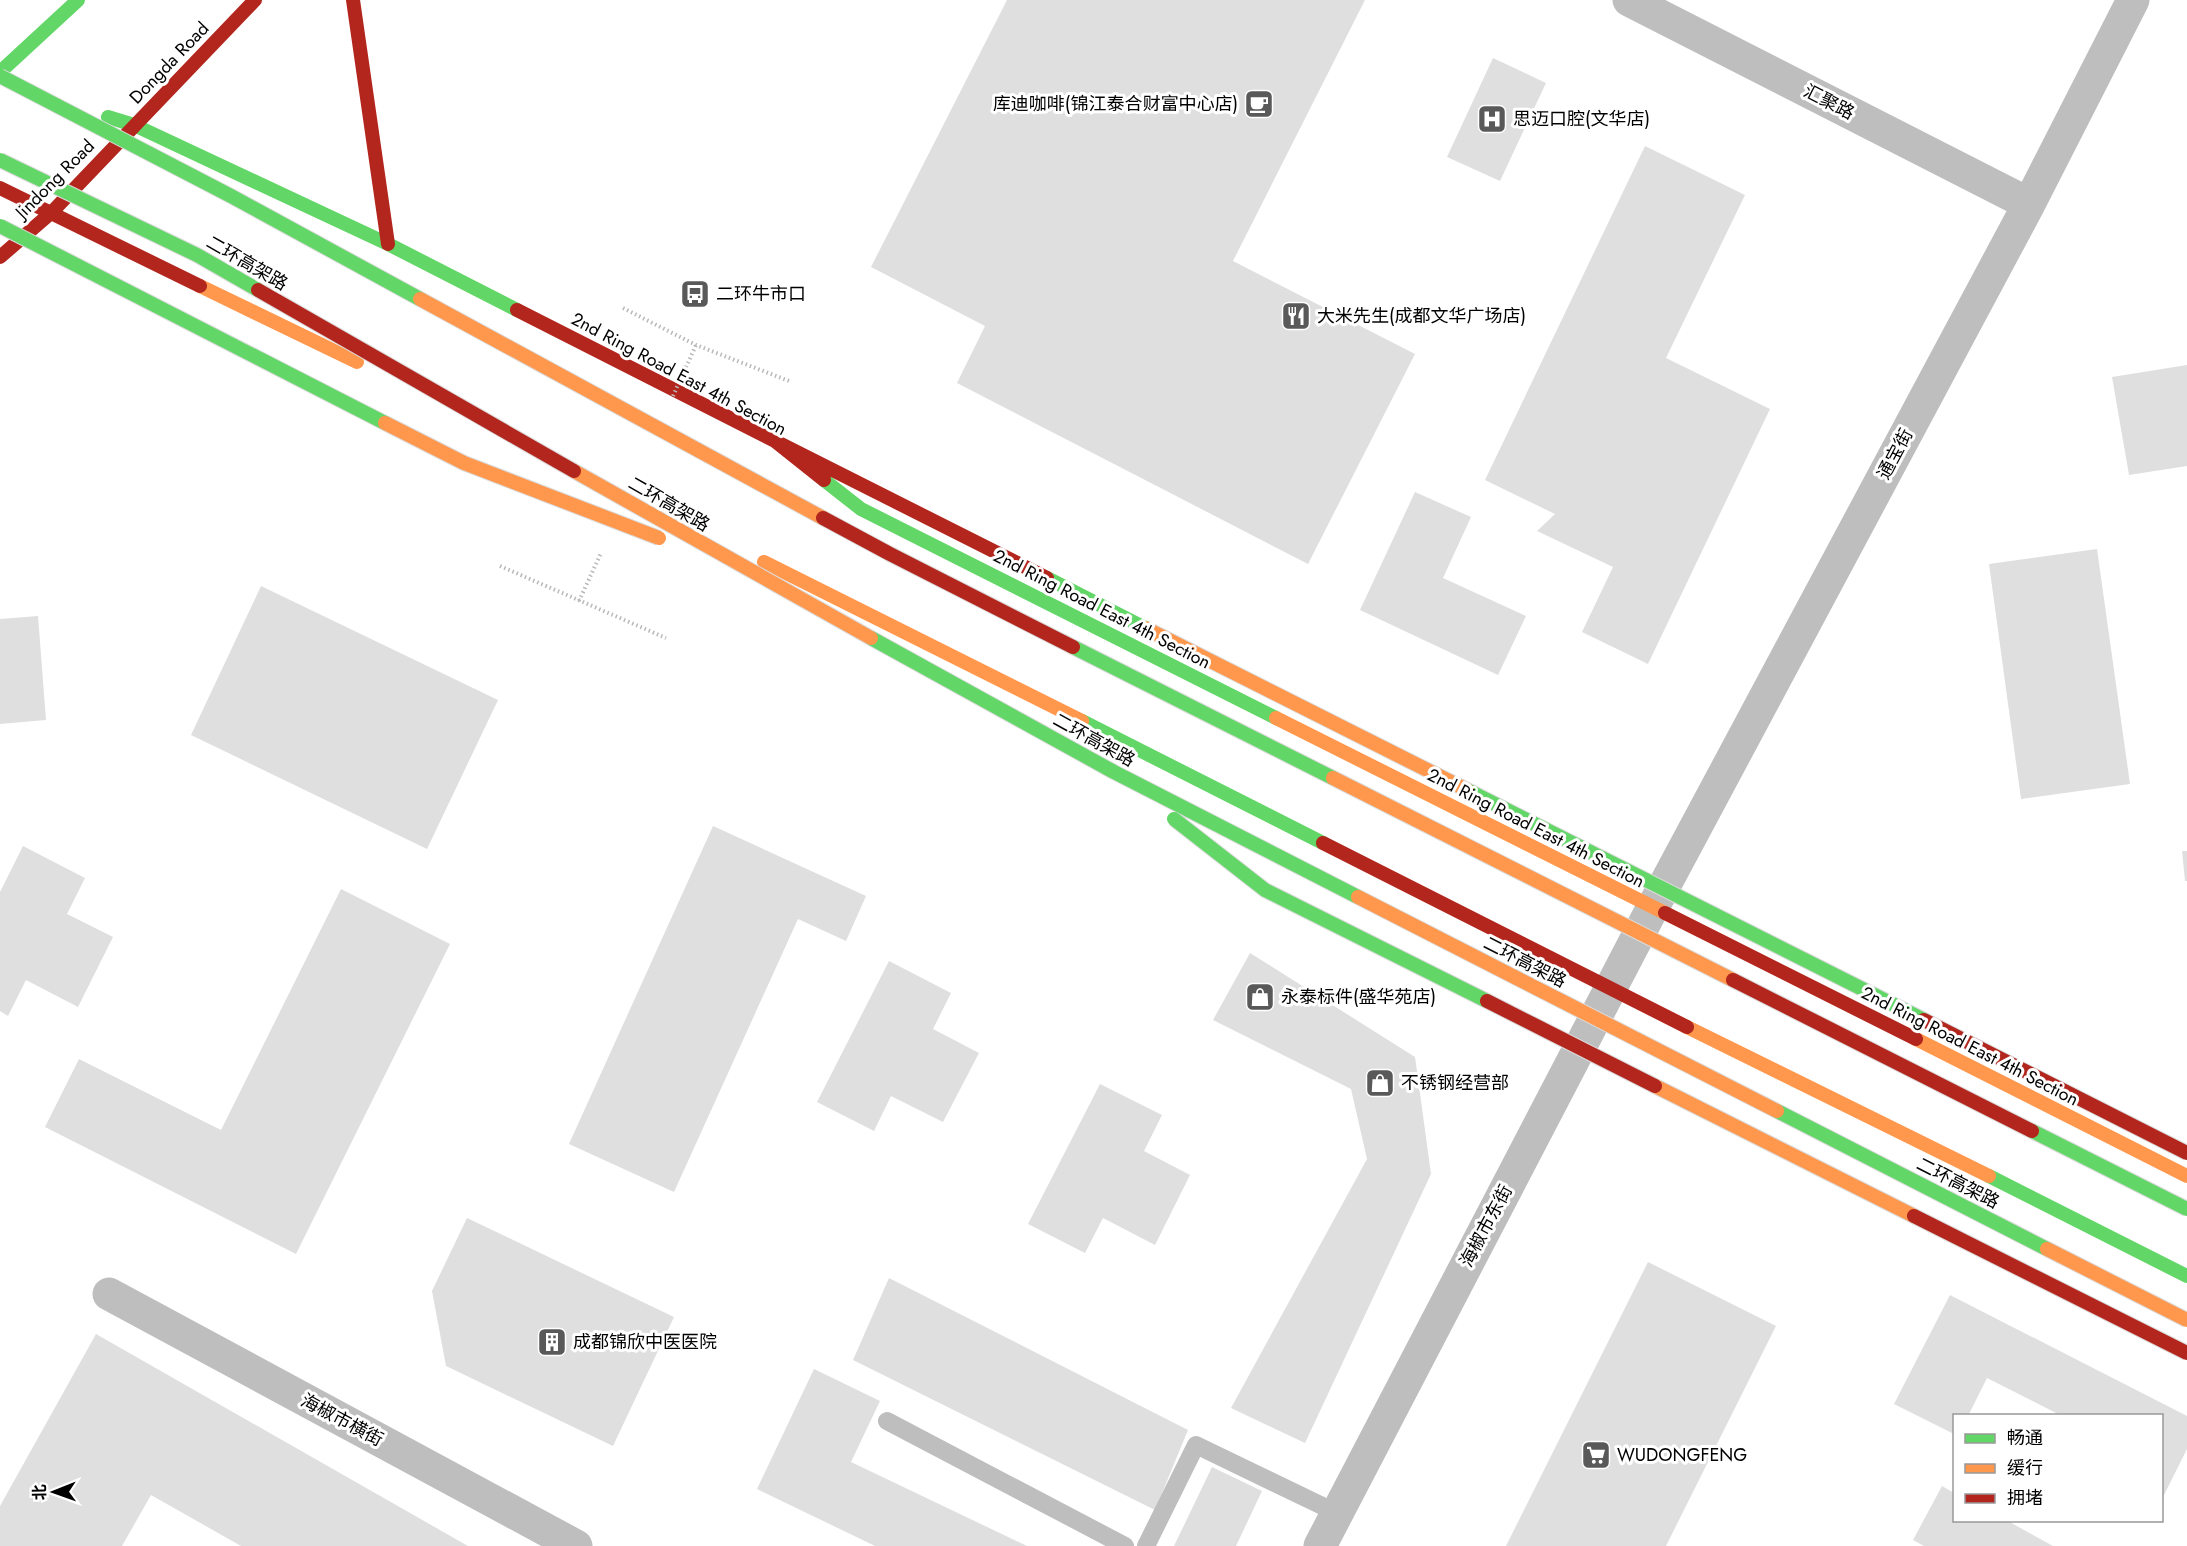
<svg xmlns="http://www.w3.org/2000/svg" width="2187" height="1546" font-family="Jost,'Noto Sans SC',sans-serif">
<rect width="100%" height="100%" fill="#fff"/>
<!-- building -->
<path fill="#dfdfdf" d="M1007 0H1365L1233 261 1415 354 1308 564 957 383 985 326 871 267Z
M1493 58 1546 83 1500 181 1447 157Z
M1645 146 1745 195 1666 358 1770 409 1648 664 1582 632 1613 567 1537 531 1555 514 1485 480Z
M2187 365V466L2129 475 2112 377Z
M1415 492 1471 517 1443 578 1526 616 1498 675 1360 610Z
M2097 549 2130 784 2021 799 1989 564Z
M261 586 498 700 427 849 191 735Z
M38 616 46 720 0 724V619Z
M713 826 866 896 846 941 798 919 674 1192 569 1144Z
M23 846 85 878 67 914 113 937 78 1007 26 980 8 1016 0 1011V892Z
M2182 851H2187V881H2185Z
M341 889 450 944 296 1254 45 1127 79 1059 221 1130Z
M1250 953 1415 1057 1431 1174 1305 1443 1231 1408 1367 1159 1351 1089 1213 1020Z
M889 961 951 993 933 1029 979 1053 943 1122 891 1096 874 1131 817 1102Z
M1100 1084 1162 1115 1144 1151 1190 1175 1155 1245 1103 1218 1085 1253 1028 1224Z
M467 1218 674 1317 613 1446 446 1366 432 1291Z
M1648 1262 1776 1326 1666 1546H1506Z
M889 1278 1188 1430 1155 1510 853 1360Z
M1950 1295 2187 1416V1449L2162 1499V1416H2062L1987 1378 1968 1416H1954V1434L1894 1404Z
M96 1334 468 1546H241L151 1495 122 1546H0V1506Z
M814 1369 880 1401 851 1462 1027 1546H875L757 1489Z
M1212 1467 1262 1491 1236 1546H1174Z
M1942 1486 1954 1493V1520H2006L2053 1546H1924L1913 1540Z"/>
<g fill="none" stroke-linecap="round" stroke-linejoin="round">
<!-- path -->
<path stroke="#b9b9b9" stroke-width="4" stroke-dasharray="1.5 3" stroke-linecap="butt" d="M623 308 696 345 789 381
M500 566 666 638"/>
<!-- lane -->
<path stroke="#bebebe" stroke-width="18" d="M887 1421 1125 1546
M1146 1546 1196 1445 1337 1513"/>
<!-- street -->
<path stroke="#bebebe" stroke-width="33" d="M1629 0 2029 204
M109 1294 576 1546
M1320 1546 1653 907 2029 204 2133 0"/>
<!-- fast -->
<path stroke="#63d668" stroke-width="14" d="M0 72 78 0
M108 117 134 125 388 244 517 310
M824 480 861 509 1276 718
M1047 578 1145 628
M1082 721 1323 843
M1989 1176 2187 1276"/>
<!-- slow -->
<path stroke="#ff974d" stroke-width="14" d="M200 286 357 362
M764 562 1082 721
M1276 718 1665 913
M1687 1027 1989 1176
M1916 1039 2187 1176"/>
<!-- jam -->
<path stroke="#b3261e" stroke-width="14" d="M353 0 388 244
M0 188 200 286
M0 257 52 212 255 0
M517 310 775 441 824 480
M775 441 1047 578
M1323 843 1687 1027
M1665 913 1916 1039"/>
<!-- fast-bridge casing -->
<g stroke="#dbdbdb" stroke-width="16" stroke-linecap="butt">
<path id="fast-bridge" d="M0 76 231 196 420 299
M0 160 197 255 258 290
M0 226 385 423
M871 638 1114 772 1358 897
M1073 647 1333 778
M1467 790 1924 1020
M1174 819 1265 890 1487 1001
M1777 1111 2047 1249
M2032 1131 2187 1209"/>
</g>
<!-- slow-bridge casing -->
<g stroke="#dbdbdb" stroke-width="16" stroke-linecap="butt">
<path id="slow-bridge" d="M420 299 823 518
M385 423 464 463 659 538
M574 471 871 638
M1145 628 1467 790
M1333 778 1733 980
M1358 897 1777 1111
M1655 1086 1914 1216
M2047 1249 2187 1320"/>
</g>
<!-- jam-bridge casing -->
<g stroke="#dbdbdb" stroke-width="16" stroke-linecap="butt">
<path id="jam-bridge" d="M258 290 574 471
M823 518 890 554 1073 647
M1733 980 2032 1131
M1487 1001 1655 1086
M1924 1020 2187 1153
M1914 1216 2187 1353"/>
</g>
<!-- path-bridge -->
<path stroke="#b9b9b9" stroke-width="4" stroke-dasharray="1.5 3" stroke-linecap="butt" d="M673 396 696 345
M579 601 601 553"/>
<!-- fast-bridge -->
<use href="#fast-bridge" stroke="#63d668" stroke-width="14"/>
<!-- slow-bridge -->
<use href="#slow-bridge" stroke="#ff974d" stroke-width="14"/>
<!-- jam-bridge -->
<use href="#jam-bridge" stroke="#b3261e" stroke-width="14"/>
</g>
<!-- icons -->
<defs>
<g id="cafe-square" transform="scale(1.5)"><rect x="-9" y="-9" width="18" height="18" rx="4" fill="#595959" stroke="#fff"/><path d="M-5.5-4.5H6V0H3Q3 3.5 0 3.5H-2.5Q-5.5 3.5-5.5 0ZM3-3.2v2h1.7v-2ZM-6 4.5H4V6H-6Z" fill="#fff"/></g>
<g id="hospital-square" transform="scale(1.5)"><rect x="-9" y="-9" width="18" height="18" rx="4" fill="#595959" stroke="#fff"/><path d="M-5-5h3v3.5h4V-5h3V5h-3V1.5h-4V5h-3Z" fill="#fff"/></g>
<g id="bus-square" transform="scale(1.5)"><rect x="-9" y="-9" width="18" height="18" rx="4" fill="#595959" stroke="#fff"/><path d="M-5-6H5V4H4V6H2V4H-2V6H-4V4H-5ZM-3.5-4V0h7V-4ZM-3.5 1.2v1.5H-2V1.2ZM2 1.2v1.5H3.5V1.2Z" fill="#fff"/></g>
<g id="restaurant-square" transform="scale(1.5)"><rect x="-9" y="-9" width="18" height="18" rx="4" fill="#595959" stroke="#fff"/><path d="M-5-6h1v4h1v-4h1v4h1v-4h1v5L-1.5 .5V6h-2V.5L-5-1ZM5-6V6H3V1.5H1.5Q1.5-4 5-6Z" fill="#fff"/></g>
<g id="shop-square" transform="scale(1.5)"><rect x="-9" y="-9" width="18" height="18" rx="4" fill="#595959" stroke="#fff"/><path d="M-5-2.5h2.3a2.7 3.5 0 0 1 5.4 0H5L5.5 6h-11ZM-1.5-2.5h3a1.5 2.3 0 0 0-3 0Z" fill="#fff"/></g>
<g id="building-square" transform="scale(1.5)"><rect x="-9" y="-9" width="18" height="18" rx="4" fill="#595959" stroke="#fff"/><path d="M-4-6H4V6H1V3H-1V6H-4ZM-2.5-4.3h1.7v1.8h-1.7ZM.8-4.3h1.7v1.8H.8ZM-2.5-1h1.7V.8h-1.7ZM.8-1h1.7V.8H.8Z" fill="#fff"/></g>
<g id="supermarket-square" transform="scale(1.5)"><rect x="-9" y="-9" width="18" height="18" rx="4" fill="#595959" stroke="#fff"/><path d="M-6-5.5h2.5l.6 2H6L4.5 2H-2.5L-4.4-4H-6ZM-1.5 3.2a1.3 1.3 0 1 0 .1 0ZM3 3.2a1.3 1.3 0 1 0 .1 0Z" fill="#fff"/></g>
</defs>
<g fill-rule="evenodd">
<use href="#cafe-square" x="1259" y="104"/>
<use href="#hospital-square" x="1492" y="119"/>
<use href="#bus-square" x="695" y="294"/>
<use href="#restaurant-square" x="1296" y="316"/>
<use href="#shop-square" x="1260" y="997"/>
<use href="#shop-square" x="1380" y="1083"/>
<use href="#building-square" x="552" y="1342"/>
<use href="#supermarket-square" x="1596" y="1455"/>
</g>
<g text-anchor="middle" stroke-width="6" stroke-linejoin="round" paint-order="stroke">
<!-- street labels -->
<g font-size="18" fill="#000" stroke="#fff">
<text transform="translate(169 63) rotate(-46)" y="6">Dongda Road</text>
<text transform="translate(1829 102) rotate(27)" y="6">汇聚路</text>
<text transform="translate(55 179) rotate(-45)" y="6">Jindong Road</text>
<text transform="translate(247 263) rotate(30)" y="6">二环高架路</text>
<text transform="translate(679 374) rotate(28)" y="6">2nd Ring Road East 4th Section</text>
<text transform="translate(1895 454) rotate(-62)" y="6">通宝街</text>
<text transform="translate(669 504) rotate(30)" y="6">二环高架路</text>
<text transform="translate(1102 609) rotate(27)" y="6">2nd Ring Road East 4th Section</text>
<text transform="translate(1094 740) rotate(29)" y="6">二环高架路</text>
<text transform="translate(1536 828) rotate(27)" y="6">2nd Ring Road East 4th Section</text>
<text transform="translate(1525 962) rotate(27)" y="6">二环高架路</text>
<text transform="translate(1970 1046) rotate(27)" y="6">2nd Ring Road East 4th Section</text>
<text transform="translate(1958 1183) rotate(27)" y="6">二环高架路</text>
<text transform="translate(1486 1226) rotate(-62)" y="6">海椒市东街</text>
<text transform="translate(342 1420) rotate(28)" y="6">海椒市横街</text>
</g>
<!-- poi labels -->
<g font-size="18" fill="#000" stroke="#fff" text-anchor="start">
<text x="1238" y="110" text-anchor="end">库迪咖啡(锦江泰合财富中心店)</text>
<text x="1513" y="125">思迈口腔(文华店)</text>
<text x="716" y="300">二环牛市口</text>
<text x="1317" y="322">大米先生(成都文华广场店)</text>
<text x="1281" y="1003">永泰标件(盛华苑店)</text>
<text x="1401" y="1089">不锈钢经营部</text>
<text x="573" y="1348">成都锦欣中医医院</text>
<text x="1617" y="1461">WUDONGFENG</text>
</g>
</g>
<!-- legend -->
<rect x="1953" y="1414" width="210" height="108" fill="#ffffff" stroke="#999999" stroke-width="1.5"/>
<rect x="1965" y="1434" width="30" height="9" fill="#63d668" stroke="#999999" stroke-width="1.5"/>
<text x="2007" y="1444" font-size="18" fill="#000000">畅通</text>
<rect x="1965" y="1464" width="30" height="9" fill="#ff974d" stroke="#999999" stroke-width="1.5"/>
<text x="2007" y="1474" font-size="18" fill="#000000">缓行</text>
<rect x="1965" y="1494" width="30" height="9" fill="#b3261e" stroke="#999999" stroke-width="1.5"/>
<text x="2007" y="1504" font-size="18" fill="#000000">拥堵</text>
<!-- north arrow -->
<g transform="translate(54 1492) rotate(269)" stroke="#ffffff" stroke-width="4.5" paint-order="stroke">
<path d="M0-4.5L10 22L0 15L-10 22Z" fill="#000000"/>
<text y="-9" font-size="16" font-weight="bold" text-anchor="middle" fill="#000000">北</text>
</g>
</svg>
